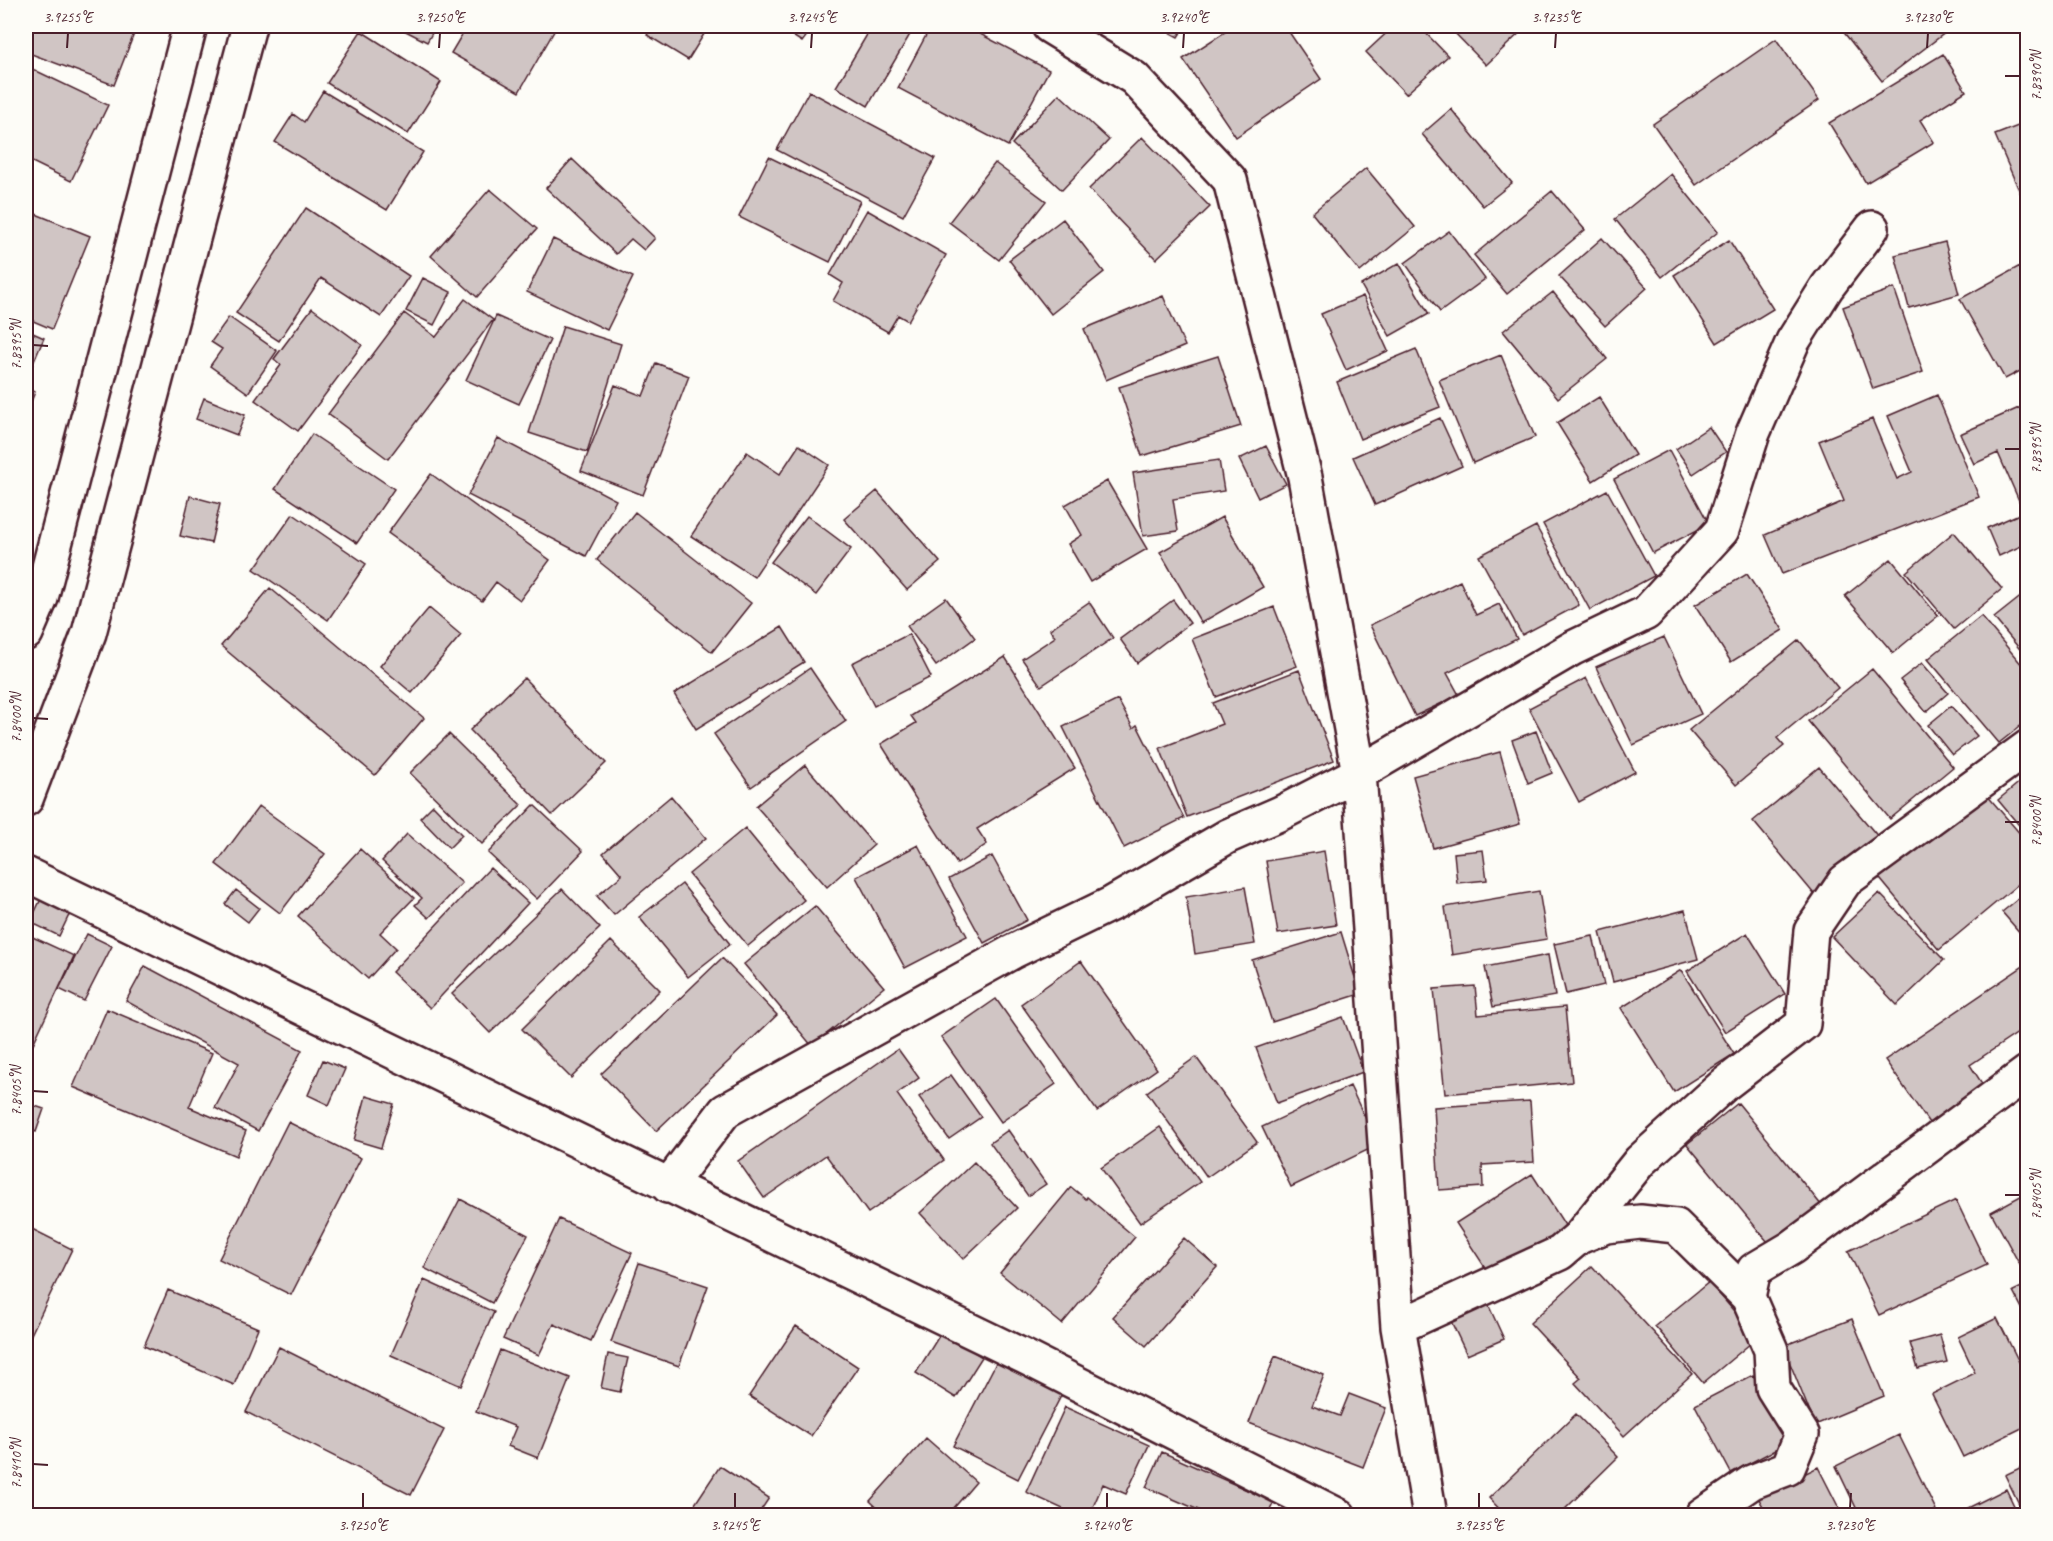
<svg xmlns="http://www.w3.org/2000/svg" width="2053" height="1541" font-family="Caveat,sans-serif">
<rect width="100%" height="100%" fill="#fdfcf7"/>
<filter id="ink" filterUnits="userSpaceOnUse"><feTurbulence type="fractalNoise" baseFrequency=".0167" numOctaves="2"/><feDisplacementMap in="SourceGraphic" scale="12" xChannelSelector="R" yChannelSelector="G"/><feConvolveMatrix kernelMatrix="1 2 1 2 8 2 1 2 1" color-interpolation-filters="sRGB"/></filter>
<g filter="url(#ink)">
<!-- building -->
<path fill="#d0c5c4" stroke="#4a1f2b" stroke-width="1.5" d="M26 26H137L114 85 26 52Z
M396 26H436L427 42Z
M467 26H557L519 92 451 53Z
M653 26H709L688 60 647 35Z
M777 26H814L802 42Z
M855 26H915L868 106 836 87 868 33Z
M931 26H965L1049 70 1008 146 898 88Z
M1158 26H1185L1178 37Z
M1234 26H1285L1321 79 1236 137 1183 59Z
M1394 26H1419L1448 56 1406 94 1366 52Z
M1448 26H1527L1486 65Z
M1847 26H1942L1946 32 1882 81 1842 30Z
M361 31 441 82 408 134 327 83Z
M1776 39 1819 100 1696 185 1653 124Z
M1943 54 1966 91 1920 120 1934 142 1866 183 1829 123Z
M26 66 108 105 71 181 26 159Z
M323 91 423 152 387 210 275 142 293 114 304 122Z
M809 91 935 158 903 216 777 150Z
M1059 94 1109 140 1062 190 1012 144Z
M1451 109 1512 183 1483 206 1422 134Z
M2028 122V211L1995 135Z
M1142 137 1210 207 1156 259 1089 189Z
M769 157 860 201 830 262 739 217Z
M572 159 655 238 644 250 631 239 616 254 546 188Z
M995 163 1046 201 999 260 949 222Z
M1366 168 1415 227 1360 272 1312 213Z
M1671 174 1718 232 1662 277 1615 219Z
M490 189 537 229 477 297 431 256Z
M1552 191 1585 230 1507 294 1474 255Z
M306 208 409 276 381 317 321 278 279 341 236 313Z
M26 210 90 236 52 329 26 318Z
M867 210 946 255 908 321 898 315 888 332 833 301 843 283 830 275Z
M1063 219 1104 272 1051 314 1009 260Z
M1449 231 1485 279 1440 312 1405 263Z
M1602 238 1647 288 1605 326 1559 276Z
M553 239 633 277 607 330 527 292Z
M1729 240 1773 309 1717 343 1674 275Z
M1945 242 1959 294 1909 308 1895 255Z
M1399 263 1429 314 1390 336 1361 285Z
M2020 266 2028 279V367L2005 379 1960 299Z
M423 278 451 292 434 325 406 311Z
M1894 288 1923 372 1873 389 1843 307Z
M1553 292 1607 359 1558 398 1503 331Z
M1163 296 1185 346 1106 380 1084 329Z
M1363 296 1388 351 1346 370 1321 314Z
M465 299 493 320 388 459 328 414 404 313 436 337Z
M312 308 362 345 298 431 255 400 281 365 274 359Z
M496 316 550 340 519 404 466 380Z
M229 317 277 351 248 393 210 366 222 349 211 342Z
M563 326 621 344 587 452 529 433Z
M26 330 44 338 26 380Z
M1416 349 1440 407 1360 439 1337 382Z
M1501 355 1535 437 1473 463 1439 380Z
M1218 356 1241 426 1142 456 1119 387Z
M656 363 689 376 643 495 581 471 615 385 643 396Z
M26 388 35 392 26 414Z
M1937 395 1979 497 1782 574 1765 535 1844 501 1819 441 1872 419 1897 479 1912 472 1888 416Z
M1599 397 1635 455 1593 481 1557 423Z
M204 398 245 415 237 435 196 419Z
M2028 404V543L1999 556 1987 528 2024 512 1998 453 1974 464 1960 434Z
M1440 418 1462 466 1375 505 1353 457Z
M1709 427 1726 452 1693 474 1676 449Z
M312 434 394 489 357 543 275 489Z
M498 438 616 500 586 556 468 495Z
M799 445 829 465 754 577 691 536 747 452 780 474Z
M1266 446 1286 484 1258 498 1239 459Z
M1669 450 1709 524 1653 553 1614 479Z
M1219 460 1224 491 1173 499 1178 531 1143 536 1133 473Z
M431 474 550 560 520 600 496 582 482 601 388 533Z
M1107 481 1147 549 1090 582 1068 544 1082 535 1065 505Z
M1607 490 1654 576 1590 610 1543 524Z
M877 491 940 562 907 590 844 519Z
M190 496 220 504 211 543 180 536Z
M635 512 751 603 712 652 597 560Z
M293 514 366 564 328 620 254 569Z
M807 516 851 549 816 595 771 562Z
M1222 517 1263 587 1201 623 1160 552Z
M1536 526 1579 605 1522 635 1479 556Z
M1954 532 2002 589 1954 629 1906 572Z
M1891 559 1938 616 1893 653 1845 596Z
M1747 574 1783 630 1731 662 1695 605Z
M1460 581 1476 615 1499 604 1517 639 1447 673 1459 695 1415 716 1370 625Z
M270 588 424 718 375 775 221 646Z
M2028 591V659L1994 618Z
M946 598 975 638 936 666 907 626Z
M1173 600 1190 623 1137 663 1120 639Z
M1089 602 1113 638 1041 686 1022 659 1055 637 1050 629Z
M1274 607 1297 666 1216 697 1192 639Z
M429 608 461 635 412 693 380 666Z
M1981 616 2028 672V720L1999 743 1928 659Z
M782 627 804 662 696 729 674 694Z
M909 634 931 677 874 706 852 663Z
M1664 637 1701 714 1633 745 1596 667Z
M1799 640 1838 688 1777 738 1784 746 1736 785 1689 730Z
M1005 657 1075 768 977 829 987 844 957 864 881 744 916 723 911 716Z
M1922 663 1948 693 1926 712 1900 680Z
M810 668 846 721 751 787 714 734Z
M1872 669 1953 767 1890 819 1808 721Z
M1299 670 1334 760 1187 817 1160 748 1222 724 1213 703Z
M524 678 606 763 552 815 470 730Z
M1586 678 1635 772 1579 802 1529 708Z
M1118 700 1133 728 1137 725 1184 818 1124 848 1063 727Z
M1951 706 1977 736 1952 755 1928 725Z
M1536 731 1552 773 1528 783 1512 740Z
M449 734 521 805 482 844 410 773Z
M1500 752 1520 824 1433 848 1413 776Z
M805 765 874 845 827 887 756 806Z
M1819 767 1880 839 1814 894 1753 821Z
M2028 775V836L1998 800Z
M1980 787 2028 843V876L1939 950 1876 874Z
M671 796 706 838 614 915 597 896 622 875 603 853Z
M433 805 462 835 449 848 420 818Z
M534 805 583 851 537 899 488 853Z
M259 806 325 854 280 913 216 864Z
M745 828 804 900 748 946 689 874Z
M407 834 462 883 429 918 415 905 422 898 382 861Z
M918 845 967 936 905 968 856 877Z
M360 849 414 898 380 933 396 948 368 979 298 916Z
M1483 850 1487 880 1457 883 1454 853Z
M1324 851 1336 925 1278 934 1266 861Z
M992 856 1027 920 984 943 949 879Z
M490 868 528 903 430 1008 392 972Z
M682 884 730 944 688 977 639 917Z
M1245 887 1255 944 1195 954 1186 897Z
M562 889 600 928 490 1033 452 994Z
M236 890 259 908 248 922 225 904Z
M1539 891 1547 939 1452 955 1445 907Z
M2028 891V942L2002 912Z
M1879 893 1944 960 1897 1005 1832 937Z
M41 899 70 913 59 936 30 922Z
M815 906 884 987 812 1046 744 964Z
M1685 910 1698 959 1613 982 1600 932Z
M1341 932 1360 994 1272 1022 1252 960Z
M1747 933 1785 994 1725 1032 1687 971Z
M26 934 74 956 26 1059Z
M87 934 112 946 84 1001 59 989Z
M1593 936 1604 985 1566 994 1554 944Z
M611 941 660 990 571 1078 522 1029Z
M1548 955 1555 996 1493 1007 1485 967Z
M722 958 777 1015 656 1131 601 1074Z
M1081 961 1157 1069 1097 1111 1021 1004Z
M2028 963V1041L2021 1031 1970 1065 1983 1085 1929 1123 1885 1060Z
M145 966 302 1050 258 1131 215 1108 239 1063 126 1001Z
M1681 970 1734 1054 1674 1092 1621 1008Z
M1475 986 1478 1015 1565 1007 1572 1082 1445 1094 1434 989Z
M996 999 1056 1084 1001 1122 941 1037Z
M107 1009 212 1053 189 1107 246 1131 236 1156 73 1087Z
M1343 1017 1363 1072 1277 1103 1256 1048Z
M898 1049 919 1078 897 1094 944 1160 868 1213 826 1155 764 1198 738 1161Z
M1196 1057 1257 1142 1207 1177 1147 1092Z
M323 1060 345 1069 329 1105 308 1095Z
M951 1075 981 1117 949 1139 919 1097Z
M1350 1086 1378 1145 1291 1187 1262 1127Z
M366 1096 394 1104 381 1148 354 1140Z
M1530 1101 1534 1162 1482 1165 1483 1187 1439 1190 1434 1107Z
M26 1103 44 1109 36 1132 26 1128Z
M1738 1103 1822 1206 1772 1247 1687 1144Z
M288 1122 361 1158 291 1295 219 1259Z
M1160 1127 1200 1182 1140 1223 1101 1168Z
M1008 1130 1046 1184 1028 1196 990 1143Z
M974 1162 1017 1208 963 1259 920 1213Z
M1532 1174 1570 1233 1494 1281 1456 1223Z
M1071 1187 1086 1199 1087 1197 1135 1237 1062 1324 1000 1273Z
M2028 1192V1275L2026 1276 1991 1212Z
M460 1199 528 1235 492 1303 424 1268Z
M1956 1200 1987 1265 1879 1315 1848 1251Z
M559 1219 632 1253 591 1341 554 1324 539 1355 503 1339Z
M26 1226 72 1249 26 1345Z
M1184 1238 1217 1267 1146 1346 1113 1317Z
M639 1263 708 1286 679 1366 611 1342Z
M1592 1266 1692 1374 1624 1436 1575 1383 1581 1378 1530 1323Z
M424 1280 494 1312 461 1386 391 1355Z
M1709 1282 1757 1338 1703 1383 1655 1326Z
M2028 1284V1320L2013 1291Z
M168 1290 258 1328 234 1385 144 1346Z
M1487 1302 1504 1339 1467 1355 1450 1319Z
M1997 1318 2028 1380V1425L1963 1457 1932 1394 1975 1373 1958 1337Z
M1852 1319 1884 1396 1815 1425 1783 1346Z
M796 1326 858 1367 811 1436 749 1396Z
M942 1331 982 1357 956 1398 916 1373Z
M1940 1335 1947 1362 1918 1369 1910 1343Z
M279 1347 444 1430 411 1495 246 1412Z
M500 1350 570 1378 538 1458 508 1446 516 1427 476 1411Z
M608 1354 628 1358 620 1392 601 1388Z
M1275 1356 1324 1375 1312 1406 1340 1416 1349 1394 1386 1408 1363 1467 1249 1423Z
M997 1361 1062 1394 1018 1479 953 1446Z
M1753 1375 1790 1442 1731 1473 1695 1405Z
M1065 1407 1149 1445 1126 1494 1103 1484 1089 1516H1078L1026 1492Z
M1576 1414 1618 1457 1558 1516H1506L1489 1498Z
M1899 1435 1936 1510 1924 1516H1860L1836 1466Z
M926 1438 976 1482 947 1516H886L870 1501Z
M1162 1452 1274 1502 1267 1516H1212L1146 1487Z
M2028 1464V1516H2025L2005 1475Z
M720 1466 769 1498 757 1516H687Z
M1818 1467 1843 1516H1768L1758 1497Z
M2006 1489 2019 1516H1952Z"/>
<g fill="none" stroke-linecap="round" stroke-linejoin="round">
<!-- minor casing -->
<g stroke="#4a1f2b" stroke-width="38">
<path id="minor" d="M1049 26 1134 78 1230 180 1305 477 1359 773 1398 1327 1430 1516
M26 874 1027 1358 1339 1516
M668 1186 725 1111 1012 952 1113 903 1228 836 1281 813 1359 773 1573 648 1646 613 1722 530 1753 433 1793 341 1827 287 1872 228
M1579 1237 1640 1161 1725 1084 1803 1024 1811 931 1845 881 2028 747
M1398 1327 1560 1253 1579 1237 1606 1226 1640 1222 1676 1226 1748 1297 1754 1270 1791 1248 2028 1072
M1702 1516 1752 1482 1788 1468 1802 1434 1773 1388 1771 1350 1748 1297"/>
</g>
<!-- secondary casing -->
<g stroke="#4a1f2b" stroke-width="38">
<path id="secondary" d="M26 633 41 598 190 26
M26 799 89 633 249 26"/>
</g>
<!-- minor -->
<use href="#minor" stroke="#fdfcf7" stroke-width="33"/>
<!-- secondary -->
<use href="#secondary" stroke="#fdfcf7" stroke-width="33"/>
</g>
</g>
<!-- ticks -->
<path fill="none" stroke="#4a1f2b" stroke-width="2" d="M67 48 68 33M439 48 440 33M811 48 812 33M1183 48 1184 33M1555 48 1556 33M1927 48 1928 33M2005 76H2020M33 345 48 346M2005 449H2020M33 718 48 719M2005 822H2020M33 1091 48 1092M2005 1195H2020M33 1464 48 1465M363 1508V1493M735 1508V1493M1107 1508V1493M1479 1508V1493M1850 1508 1851 1493"/>
<!-- margin -->
<rect width="2053" height="1541" fill="none" stroke="#fdfcf7" stroke-width="66"/>
<rect x="33" y="33" width="1987" height="1475" fill="none" stroke="#4a1f2b" stroke-width="2"/>
<g font-size="15" text-anchor="middle" fill="#4a1f2b">
<text x="68" y="22">3.9255°E</text>
<text x="440" y="22">3.9250°E</text>
<text x="812" y="22">3.9245°E</text>
<text x="1184" y="22">3.9240°E</text>
<text x="1556" y="22">3.9235°E</text>
<text x="1928" y="22">3.9230°E</text>
<text transform="translate(2036 76) rotate(-90)" y="5">7.8390°N</text>
<text transform="translate(16 345) rotate(-90)" y="5">7.8395°N</text>
<text transform="translate(2036 449) rotate(-90)" y="5">7.8395°N</text>
<text transform="translate(16 718) rotate(-90)" y="5">7.8400°N</text>
<text transform="translate(2036 822) rotate(-90)" y="5">7.8400°N</text>
<text transform="translate(16 1091) rotate(-90)" y="5">7.8405°N</text>
<text transform="translate(2036 1195) rotate(-90)" y="5">7.8405°N</text>
<text transform="translate(16 1464) rotate(-90)" y="5">7.8410°N</text>
<text x="363" y="1530">3.9250°E</text>
<text x="735" y="1530">3.9245°E</text>
<text x="1107" y="1530">3.9240°E</text>
<text x="1479" y="1530">3.9235°E</text>
<text x="1850" y="1530">3.9230°E</text>
</g>
</svg>
